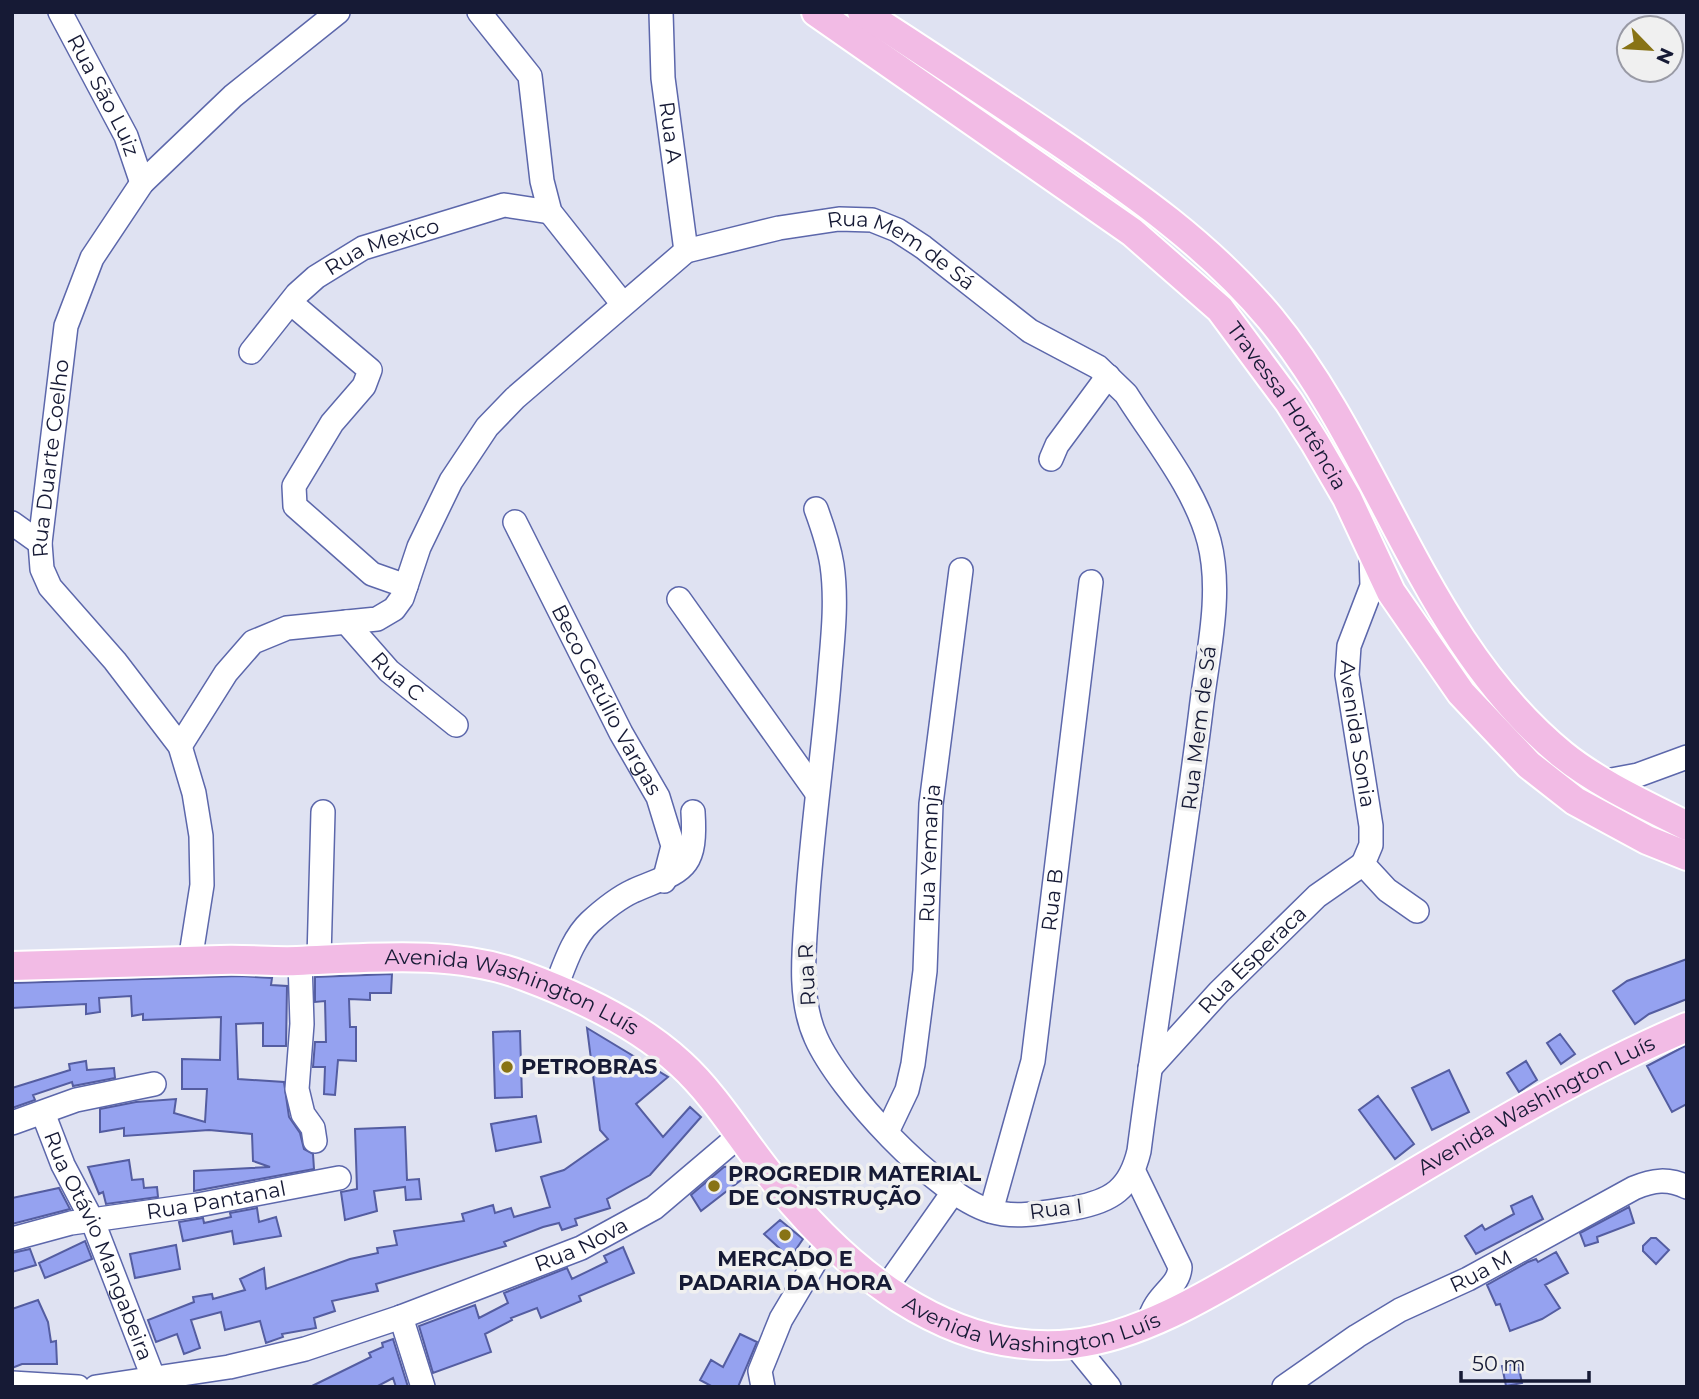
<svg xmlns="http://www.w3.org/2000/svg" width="1699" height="1399" font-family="Montserrat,sans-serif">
<rect width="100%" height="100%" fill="#dfe2f2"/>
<!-- building -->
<path fill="#95a2f0" stroke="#545da1" stroke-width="2" d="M1687 959V999L1649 1014 1635 1024 1613 991 1627 981Z
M392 974 391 993H370V1000L349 999 350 1027H356V1061L338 1060 335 1095 324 1094 325 1067H313L315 1042H326L325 1001 315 1002V977Z
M240 976 272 978 271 985 287 986 286 1046H263V1023L236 1024 238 1079 284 1082 289 1117 300 1133 304 1149 313 1154 314 1169 194 1191V1171L270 1167 253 1161 252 1134 209 1130 124 1136V1128L100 1132V1109L136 1102 176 1099 174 1113 205 1122 207 1089H182V1059L220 1060 221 1017 143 1020V1014L132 1016 131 996 99 998 100 1012 86 1014V1004L12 1008V983Z
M587 1028 668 1077 636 1104 663 1137 690 1107 701 1117 650 1175 607 1199 610 1208 575 1219 577 1225 562 1230 559 1223 543 1227 504 1242 506 1246 376 1284 378 1291 332 1301 335 1311 314 1318 316 1328 282 1334 283 1337 266 1343 260 1321 225 1330 221 1312 191 1320 200 1348 184 1354 177 1334 156 1342 148 1320 194 1302 193 1297 212 1294 213 1299 245 1290 240 1279 264 1268 266 1289 350 1259 378 1253 377 1248 397 1245 394 1231 464 1221 462 1214 493 1205 495 1213 511 1208 514 1217 550 1207 541 1177 564 1170 608 1139 600 1130Z
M520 1031 522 1097 495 1098 493 1032Z
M1560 1034 1575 1054 1561 1064 1547 1043Z
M1687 1045V1104L1672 1112 1647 1066Z
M86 1061 87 1070 114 1068 115 1078 73 1086 72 1082 33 1095 35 1100 12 1108V1088L70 1070 69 1064Z
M1526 1061 1537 1080 1519 1092 1507 1073Z
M1449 1070 1469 1112 1432 1130 1412 1088Z
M1378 1096 1414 1144 1395 1159 1359 1110Z
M536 1116 541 1142 496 1151 491 1124Z
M405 1127 407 1180 419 1179 421 1199 406 1200 405 1187 374 1191 377 1211 345 1220 341 1192 357 1189 355 1129Z
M129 1160 132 1180 143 1179 144 1188 157 1187 158 1197 106 1204 103 1192 99 1194 88 1167Z
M730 1166 741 1180 701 1211 691 1195 724 1167Z
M59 1188 70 1209 12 1224V1198Z
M1532 1196 1543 1219 1476 1254 1465 1236 1482 1225 1485 1230 1514 1214 1511 1206Z
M1629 1207 1634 1223 1597 1237 1598 1242 1585 1246 1580 1233Z
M257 1208 259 1222 276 1217 281 1236 234 1244 232 1231 183 1241 179 1222 203 1218 204 1223 231 1217 230 1213Z
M780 1220 803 1239 790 1258 764 1234Z
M1651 1238H1656L1669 1250 1656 1264 1643 1251V1246Z
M85 1241 92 1259 45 1278 39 1263Z
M176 1245 180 1269 135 1278 130 1254Z
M623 1247 634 1273 579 1296 581 1301 541 1318 537 1308 511 1318 512 1320 485 1334 491 1352 433 1373 419 1326 475 1305 479 1318 508 1303 504 1293 567 1268 572 1279 607 1262 604 1256Z
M30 1249 36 1265 12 1272V1253Z
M1556 1252 1568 1273 1545 1285 1560 1308 1542 1319 1510 1331 1500 1304 1496 1305 1487 1285 1528 1262 1536 1259 1538 1262Z
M38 1300 48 1322 51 1342 56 1341 57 1364H22L12 1368V1309Z
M740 1334 757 1342 738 1387H713L700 1380 711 1360 723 1367Z
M393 1339 408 1387H396L393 1378 376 1387H310L371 1357 369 1353 383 1347 382 1343Z
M1518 1364 1522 1383 1506 1386 1502 1366Z"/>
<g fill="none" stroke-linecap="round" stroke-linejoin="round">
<!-- minor casing -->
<g stroke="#5c67ab" stroke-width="26">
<g id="minor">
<path id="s1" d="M60 12 126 136 142 183"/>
<path d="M479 12 530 76 542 181 550 212 622 303"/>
<path id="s2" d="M661 12 663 78 686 251"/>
<path d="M291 303 370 370 364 386 332 423 294 486 295 506 372 574 406 586"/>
<path id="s3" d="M251 352 297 294 316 277 363 248 504 205 550 212"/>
<path d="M1051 459 1057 445 1108 376"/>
<path id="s4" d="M515 522 621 733 658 797 673 846 664 881"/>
<path d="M12 523 40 543"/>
<path id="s5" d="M1371 555 1372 586 1349 646 1347 675 1371 826V845L1363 864 1387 890 1417 911"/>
<path d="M679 599 817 793"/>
<path id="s6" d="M346 622 389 671 456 725"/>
<path id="s7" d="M180 746 226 673 253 642 287 628 377 619 394 609 402 598 419 547 451 481 487 427 515 398 686 251 779 228 839 219 872 220 897 230 923 247 1030 331 1098 367 1126 394C1155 440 1195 488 1209 541 1223 594 1207 657 1201 710 1183 857 1158 1003 1139 1151 1130 1189 1112 1201 1074 1208 1047 1212 1016 1219 990 1211 935 1194 839 1090 816 1038 798 999 804 950 807 908 812 828 824 750 830 671 833 636 837 600 832 565 829 546 823 528 816 509"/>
<path d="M1606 781 1638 775 1687 757"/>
<path d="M319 958 323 812"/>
<path id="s8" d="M190 961 202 885 201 836 194 793 180 746 115 661 50 587 42 569 40 543 66 326 92 258 142 183 233 96 338 12"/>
<path d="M300 961 302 1024 297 1089 303 1114 313 1128 315 1141"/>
<path d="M555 989C564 967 572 939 590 922 602 911 618 898 633 891 681 870 697 873 693 812"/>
<path id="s9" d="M1150 1068 1219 992 1317 896 1363 864"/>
<path id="s10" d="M43 1113 63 1165 93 1222 153 1377"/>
<path d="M12 1123 76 1100 154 1084"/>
<path id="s11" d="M887 1132 907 1090 913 1064 925 971 931 804 961 570"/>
<path d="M1134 1172 1180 1267C1179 1288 1155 1294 1149 1322"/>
<path id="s12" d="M991 1211 1033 1061 1091 582"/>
<path id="s13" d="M12 1239 71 1223 198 1205 339 1178"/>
<path d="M885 1289 954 1191"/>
<path d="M401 1317 423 1387"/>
<path d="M1074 1344 1109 1387"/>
<path d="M12 1383 78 1387"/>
<path id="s14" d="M96 1387 229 1367 305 1349 401 1317 581 1248 654 1208 740 1135"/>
<path d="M763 1387 760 1371 781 1319 828 1240"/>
<path id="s15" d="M1284 1387 1357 1336 1400 1310 1468 1279 1634 1188C1653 1180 1668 1178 1687 1187"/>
</g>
</g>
<!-- major casing -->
<g stroke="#fff" stroke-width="32">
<g id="major">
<path id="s16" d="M816 12 1132 232 1220 309 1289 402 1315 443 1347 498 1391 592 1461 693 1529 765 1575 801 1647 840 1687 856"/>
<path d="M862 12C928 54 992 97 1056 140 1134 193 1209 245 1270 318 1382 454 1423 641 1563 755 1599 784 1646 805 1687 826"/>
<path id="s17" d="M12 966C82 964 152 962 221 960 247 959 272 962 297 961 370 958 454 949 524 976 578 996 638 1024 681 1064 715 1095 741 1139 770 1175 841 1267 947 1357 1072 1344 1149 1336 1230 1281 1296 1243 1422 1170 1553 1084 1687 1027"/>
</g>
</g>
<!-- minor -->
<use href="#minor" stroke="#fff" stroke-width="23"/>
<!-- major -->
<use href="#major" stroke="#f2bbe5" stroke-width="28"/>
</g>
<!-- markers -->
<g fill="#887315" stroke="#f0f0f0" stroke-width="2.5">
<circle cx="507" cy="1067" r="7"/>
<circle cx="714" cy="1186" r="7"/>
<circle cx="785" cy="1235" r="7"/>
</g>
<g text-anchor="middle" stroke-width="7" stroke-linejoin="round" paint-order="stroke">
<!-- street labels -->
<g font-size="21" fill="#161a35" stroke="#f0f0f0">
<text dy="7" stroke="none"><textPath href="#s1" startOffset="94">Rua São Luiz</textPath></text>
<text dy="7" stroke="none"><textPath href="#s2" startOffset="121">Rua A</textPath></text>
<text dy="7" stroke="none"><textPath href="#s3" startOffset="173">Rua Mexico</textPath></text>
<text dy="7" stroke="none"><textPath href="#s7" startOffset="973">Rua Mem de Sá</textPath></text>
<text dy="7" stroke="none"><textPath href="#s16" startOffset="620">Travessa Hortência</textPath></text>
<text dy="7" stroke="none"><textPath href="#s8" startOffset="555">Rua Duarte Coelho</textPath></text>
<text dy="7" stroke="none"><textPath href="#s6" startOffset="75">Rua C</textPath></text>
<text dy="7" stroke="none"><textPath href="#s4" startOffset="200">Beco Getúlio Vargas</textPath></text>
<text transform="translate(1199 728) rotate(-83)" y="7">Rua Mem de Sá</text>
<text dy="7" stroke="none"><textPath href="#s5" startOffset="184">Avenida Sonia</textPath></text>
<text dy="7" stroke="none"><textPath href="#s11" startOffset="285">Rua Yemanja</textPath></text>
<text dy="7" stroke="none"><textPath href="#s12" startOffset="318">Rua B</textPath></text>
<text dy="7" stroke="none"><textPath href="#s9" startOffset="149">Rua Esperaca</textPath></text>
<text transform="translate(807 975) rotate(-93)" y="7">Rua R</text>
<text dy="7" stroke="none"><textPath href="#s17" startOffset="506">Avenida Washington Luís</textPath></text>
<text dy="7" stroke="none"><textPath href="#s17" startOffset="1724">Avenida Washington Luís</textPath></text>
<text dy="7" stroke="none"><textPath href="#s13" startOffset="208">Rua Pantanal</textPath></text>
<text transform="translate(1056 1209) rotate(-7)" y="7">Rua I</text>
<text dy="7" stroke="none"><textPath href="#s14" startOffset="508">Rua Nova</textPath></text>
<text dy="7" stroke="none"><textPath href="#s10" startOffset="144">Rua Otávio Mangabeira</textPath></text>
<text dy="7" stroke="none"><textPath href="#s15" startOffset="229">Rua M</textPath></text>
<text dy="7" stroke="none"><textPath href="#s17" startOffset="1157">Avenida Washington Luís</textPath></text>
</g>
<!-- poi labels -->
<g font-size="21" font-weight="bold" fill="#161a35" stroke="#f0f0f0" text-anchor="start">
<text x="521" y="1074">PETROBRAS</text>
<text x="728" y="1181">PROGREDIR MATERIAL<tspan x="728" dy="24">DE CONSTRUÇÃO</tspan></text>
<text x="785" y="1266" text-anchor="middle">MERCADO E<tspan x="785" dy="24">PADARIA DA HORA</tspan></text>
</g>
</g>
<!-- border -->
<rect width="1699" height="1399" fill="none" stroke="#161a35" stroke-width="28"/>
<!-- north arrow -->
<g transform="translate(1650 49) rotate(115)"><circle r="33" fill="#f0f0f0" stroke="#999aa5" stroke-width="2"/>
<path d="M0-5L12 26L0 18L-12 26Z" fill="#887315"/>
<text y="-10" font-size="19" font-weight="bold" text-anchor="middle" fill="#161a35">N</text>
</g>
<!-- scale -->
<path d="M1461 1371v10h128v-10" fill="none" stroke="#161a35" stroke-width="3.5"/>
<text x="1472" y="1371" font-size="21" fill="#161a35" stroke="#f0f0f0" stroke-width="5" paint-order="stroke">50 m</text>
</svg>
